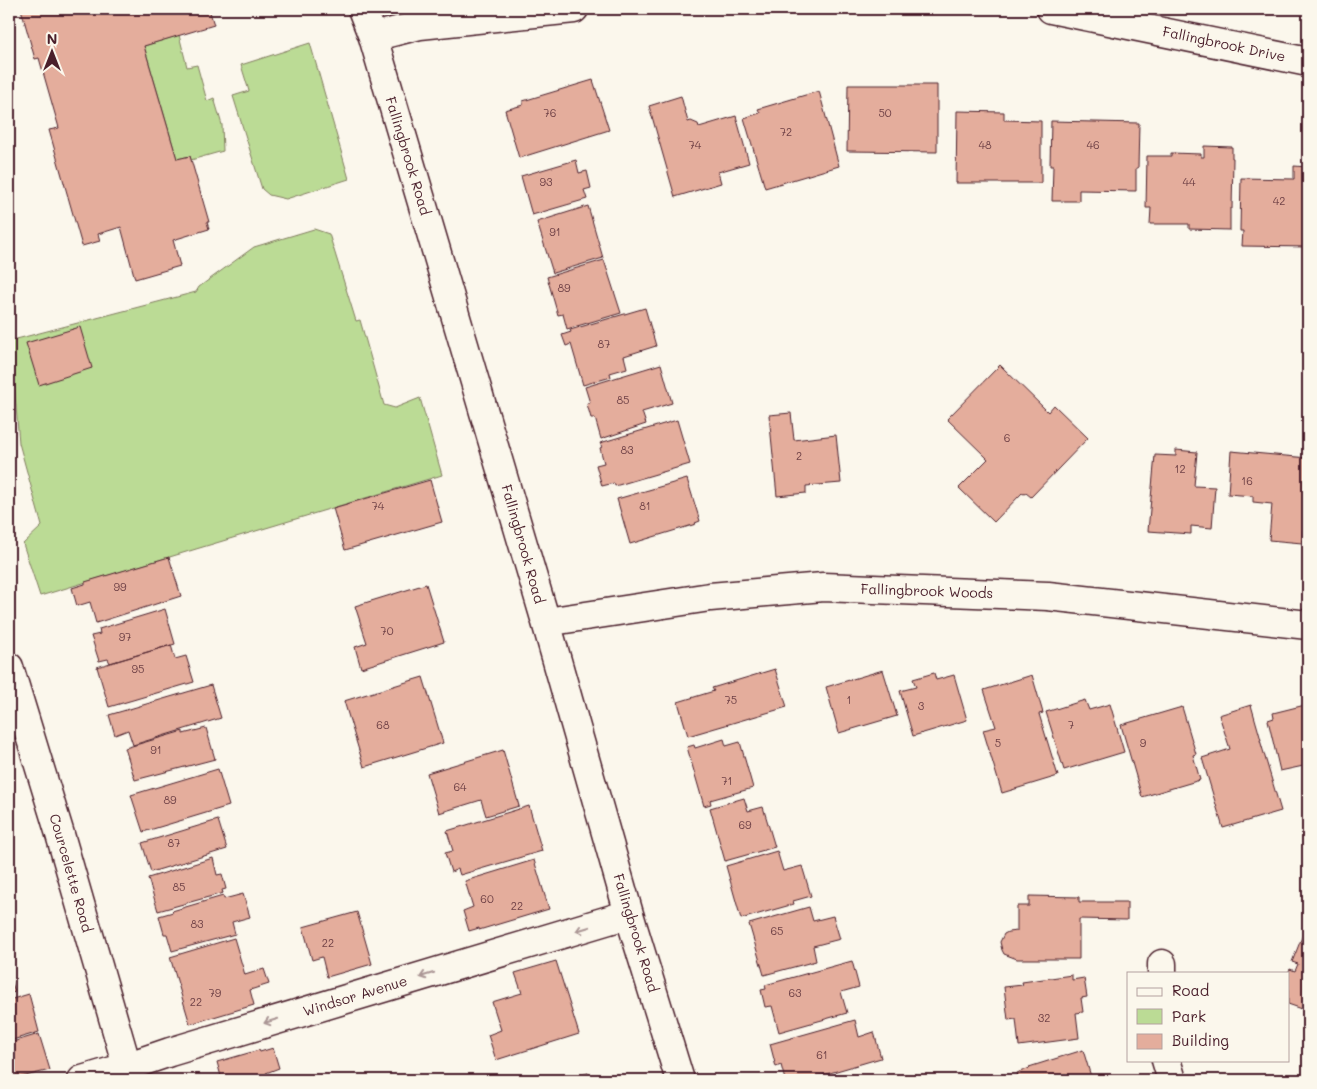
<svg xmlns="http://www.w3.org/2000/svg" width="1317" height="1089" font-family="Mali,sans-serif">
<rect width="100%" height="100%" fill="#fbf7ec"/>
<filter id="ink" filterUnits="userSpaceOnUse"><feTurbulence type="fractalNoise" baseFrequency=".02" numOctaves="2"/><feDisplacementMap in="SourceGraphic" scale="10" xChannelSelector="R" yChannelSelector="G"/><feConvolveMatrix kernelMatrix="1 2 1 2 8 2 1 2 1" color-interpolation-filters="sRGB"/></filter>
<g filter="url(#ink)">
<!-- green -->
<path fill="#bbdb95" stroke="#827d60" d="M179 35 187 67 197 65 207 101 214 98 222 125 223 151 191 160 190 156 177 159 144 46Z
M310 43 349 179 286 199 269 195 262 189 233 96 249 91 241 65Z
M314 229 329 234 356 321 360 320 384 405 395 408 420 398 442 475 40 596 23 544 42 526 19 443 14 382 9 354V341L196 292 199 287 254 247Z"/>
<!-- building -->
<path fill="#e4ad9c" stroke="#4a1f2b" d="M21 9H209L214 25 144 46 177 159 190 156 209 222H207L209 229 173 240 180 266 135 279 121 227 98 234 100 241 82 246 49 130 59 128 39 58 35 59Z
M593 80 609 130 519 158 505 110 523 105V101Z
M848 85H937V152L847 151Z
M819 91 839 166 765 188 744 118 760 113 758 109Z
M681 96 688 122 691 121 698 124 699 127 736 116 749 163 718 172 721 183 675 197 649 106Z
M957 111 1004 112V120L1041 121V183H956Z
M1051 121 1139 123 1138 168H1136V191L1079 190V201H1052L1053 166H1050Z
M1204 146 1232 147V158H1233L1232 209H1230V230L1189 229V224H1150L1151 208H1146L1147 156H1171V153L1201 154V157H1204Z
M576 160 579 173 587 171 591 188 584 190 587 199 532 215 521 176Z
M1294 166 1308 167V247L1242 246 1243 231H1240L1241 178 1294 179Z
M588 206 603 258 553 273 537 222Z
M604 260 621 313 567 329 563 314 558 315 547 277Z
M645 308 656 346 624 356 627 368 610 373 611 377 583 385 571 344 566 346 562 335 571 332 570 330Z
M80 327 92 368 39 385 26 343Z
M661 364 672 403 642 412 646 424 601 439 595 418H591L587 404 590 403 585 387Z
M1000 365 1048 412 1054 405 1088 438 1031 497 1026 493 1024 494 1022 493 994 522 959 488 988 459 947 419Z
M791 413 794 440 836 435 841 483 806 486V493L777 496 769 415Z
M677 420 690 464 615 486 614 483 602 486 596 465 604 463 600 448 602 447 600 443Z
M1176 450 1197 452 1194 486 1215 487 1212 528 1191 526V534L1148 531 1155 455 1176 456Z
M1231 451 1308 458V508L1306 531 1303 530 1302 543 1269 540 1272 504 1253 502V496L1228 494Z
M687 479 700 521 695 523 696 524 630 544 617 499Z
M430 480 442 522 345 550 333 508Z
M169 557 181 596 96 623 90 602 77 606 72 588 85 584V582Z
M426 584 444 642 361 668 355 647 367 643 355 606Z
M165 609 175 644 110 663 108 659 99 661 91 636 100 634 99 629Z
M171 645 175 659 186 656 194 682 109 707 97 667Z
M775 669 787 707 688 736 678 702 714 691 712 688Z
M883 670 897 716 839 733 826 687Z
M934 673 936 680 954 675 967 720 913 736 900 691 916 687 913 679Z
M1032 675 1043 713 1039 714 1058 776 1002 793 983 730 996 727 984 690Z
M423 677 443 743 364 767 344 701Z
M211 685 221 718 133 745 128 730 115 735 109 715Z
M1085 700 1089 710 1110 704 1124 752 1064 770 1046 712Z
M1251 705 1261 740H1260L1281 811 1223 828 1202 758 1230 749 1219 715Z
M1305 705 1307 712 1308 711V765L1280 771 1268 720 1274 718 1273 713Z
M1182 707 1196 754 1193 755 1200 780 1142 797 1121 725Z
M206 728 215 759 135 780 125 748 183 731V734Z
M724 739 726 746 740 742 753 788 710 800 711 804 704 806 687 747 694 745 695 748Z
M503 750 519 806 486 816 481 800 439 813 427 773Z
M218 769 229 806 143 832 131 795Z
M744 798 748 811 763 807 775 847 725 861 710 808Z
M529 806 542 851 460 875 458 869 451 872 445 853 453 851 447 831Z
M218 820 227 849 151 872 142 843Z
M777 851 783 871 802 866 811 896 793 901 794 904 741 919 726 866Z
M213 858 217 875 222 874 226 889 222 890 223 893 158 911 148 878Z
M534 860 549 909 479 930V928L469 931 463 911 473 907 465 881Z
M243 894 250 917 232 922 235 934 172 951 167 934H164L159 916 173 912 172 911 223 896 224 899Z
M1029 896 1079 897V902H1127V920L1079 919V959H1017L1004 954 1002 950 1000 942 1004 934 1008 932 1017 931V906H1029Z
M809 907 813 921 833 916 840 939 813 946 816 961 764 975 749 924Z
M357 912 372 964 327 977 322 957 312 960 303 927Z
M1308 922V1011L1288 1004V973L1290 969 1295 971 1298 964 1292 962Z
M234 938 245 975 264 969 269 984 250 990 254 1005 190 1024 170 957Z
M556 961 579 1034 496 1060 488 1035 501 1030 492 1002 522 993 515 973Z
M852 961 859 987 841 992 847 1013 779 1032 772 1006 765 1007 761 990 766 989 765 985Z
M9 973 15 992 9 994Z
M1072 975V980L1084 978 1087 997 1081 998 1083 1012 1076 1013 1079 1038 1019 1046 1016 1019 1008 1020 1004 987 1023 985 1022 982Z
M29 994 39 1032 9 1041V1000Z
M855 1020 859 1037 874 1032 881 1058 806 1080H785L781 1065 776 1067 770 1044Z
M39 1034 50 1070 9 1080V1043Z
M273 1048 279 1068 266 1073 268 1080H222L217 1062 259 1050 260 1052Z
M1083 1050 1092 1080H1019L1017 1073 1030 1068 1029 1067Z
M588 1073 590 1080H565Z"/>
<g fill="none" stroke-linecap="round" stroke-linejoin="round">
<!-- minor casing -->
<g stroke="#4a1f2b" stroke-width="31">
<path id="minor" d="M362 9 373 37 546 622 629 914 680 1080
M1051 9 1308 62
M373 37 420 25 574 9
M546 622 710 597 823 587 1048 596 1308 625
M9 667 59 831 131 1080
M1162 964V973
M1166 1060 1172 1080
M82 1080 126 1067 170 1052 629 914"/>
</g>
<!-- minor -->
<use href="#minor" stroke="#fbf7ec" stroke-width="28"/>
</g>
<!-- one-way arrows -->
<defs><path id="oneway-shaft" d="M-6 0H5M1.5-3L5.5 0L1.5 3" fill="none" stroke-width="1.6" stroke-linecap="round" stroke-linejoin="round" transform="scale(1.25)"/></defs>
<g stroke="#ab9695">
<use href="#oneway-shaft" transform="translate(583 929) rotate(163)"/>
<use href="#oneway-shaft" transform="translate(427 975) rotate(163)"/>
<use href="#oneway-shaft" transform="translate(271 1021) rotate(163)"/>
</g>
</g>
<g text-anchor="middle" stroke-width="5" stroke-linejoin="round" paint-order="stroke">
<!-- number labels -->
<g font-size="11" fill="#704247">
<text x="550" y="117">76</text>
<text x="885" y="117">50</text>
<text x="786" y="136">72</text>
<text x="695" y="149">74</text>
<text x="985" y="149">48</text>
<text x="1093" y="149">46</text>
<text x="546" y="186">93</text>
<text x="1189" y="186">44</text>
<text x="1279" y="205">42</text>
<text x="555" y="236">91</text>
<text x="564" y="292">89</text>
<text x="604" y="348">87</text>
<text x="623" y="404">85</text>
<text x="1007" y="442">6</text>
<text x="627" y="454">83</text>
<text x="799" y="460">2</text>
<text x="1180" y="473">12</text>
<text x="1247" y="485">16</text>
<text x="378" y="510">74</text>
<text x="645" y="510">81</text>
<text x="120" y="591">99</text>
<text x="387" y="635">70</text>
<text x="125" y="641">97</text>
<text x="138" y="673">95</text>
<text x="731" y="704">75</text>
<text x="849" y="704">1</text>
<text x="921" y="710">3</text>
<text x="383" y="729">68</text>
<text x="1071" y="729">7</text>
<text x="998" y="747">5</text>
<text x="1143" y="747">9</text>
<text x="156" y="754">91</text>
<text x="727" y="785">71</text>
<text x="460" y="791">64</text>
<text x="170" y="804">89</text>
<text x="745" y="829">69</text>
<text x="174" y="847">87</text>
<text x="179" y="891">85</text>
<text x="487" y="903">60</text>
<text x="517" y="910">22</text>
<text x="197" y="928">83</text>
<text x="777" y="935">65</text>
<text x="328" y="947">22</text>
<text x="215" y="997">79</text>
<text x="795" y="997">63</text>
<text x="196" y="1006">22</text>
<text x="1044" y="1022">32</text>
<text x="822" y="1059">61</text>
</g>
<!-- street labels -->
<g font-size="14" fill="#4a1f2b" stroke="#fbf7ec">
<text transform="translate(1224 44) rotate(12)" y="5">Fallingbrook Drive</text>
<text transform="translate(408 156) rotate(73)" y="5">Fallingbrook Road</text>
<text transform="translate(523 544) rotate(74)" y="5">Fallingbrook Road</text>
<text transform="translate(927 591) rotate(2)" y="5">Fallingbrook Woods</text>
<text transform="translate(71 873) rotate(74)" y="5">Courcelette Road</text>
<text transform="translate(636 933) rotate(73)" y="5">Fallingbrook Road</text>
<text transform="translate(355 996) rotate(-17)" y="5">Windsor Avenue</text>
</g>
</g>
<!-- margin -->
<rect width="1317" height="1089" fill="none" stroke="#fbf7ec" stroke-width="30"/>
<rect x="15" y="15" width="1287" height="1059" fill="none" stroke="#4a1f2b" stroke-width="2" filter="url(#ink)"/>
<!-- legend -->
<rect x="1127" y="972" width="162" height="90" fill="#fbf7ec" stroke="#b4a19f"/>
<rect x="1137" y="988" width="25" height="8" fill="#fbf7ec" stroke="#b4a19f"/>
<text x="1172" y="996" font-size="15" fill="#4a1f2b">Road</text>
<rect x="1137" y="1009" width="25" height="15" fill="#bbdb95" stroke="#b4a19f"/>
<text x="1172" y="1022" font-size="15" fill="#4a1f2b">Park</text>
<rect x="1137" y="1034" width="25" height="15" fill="#e4ad9c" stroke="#b4a19f"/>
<text x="1172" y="1046" font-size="15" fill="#4a1f2b">Building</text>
<!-- north arrow -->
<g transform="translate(52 52)" stroke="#fbf7ec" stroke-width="4" paint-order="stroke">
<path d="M0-4L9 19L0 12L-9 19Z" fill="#4a1f2b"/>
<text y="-8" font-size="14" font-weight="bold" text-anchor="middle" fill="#4a1f2b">N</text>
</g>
</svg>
